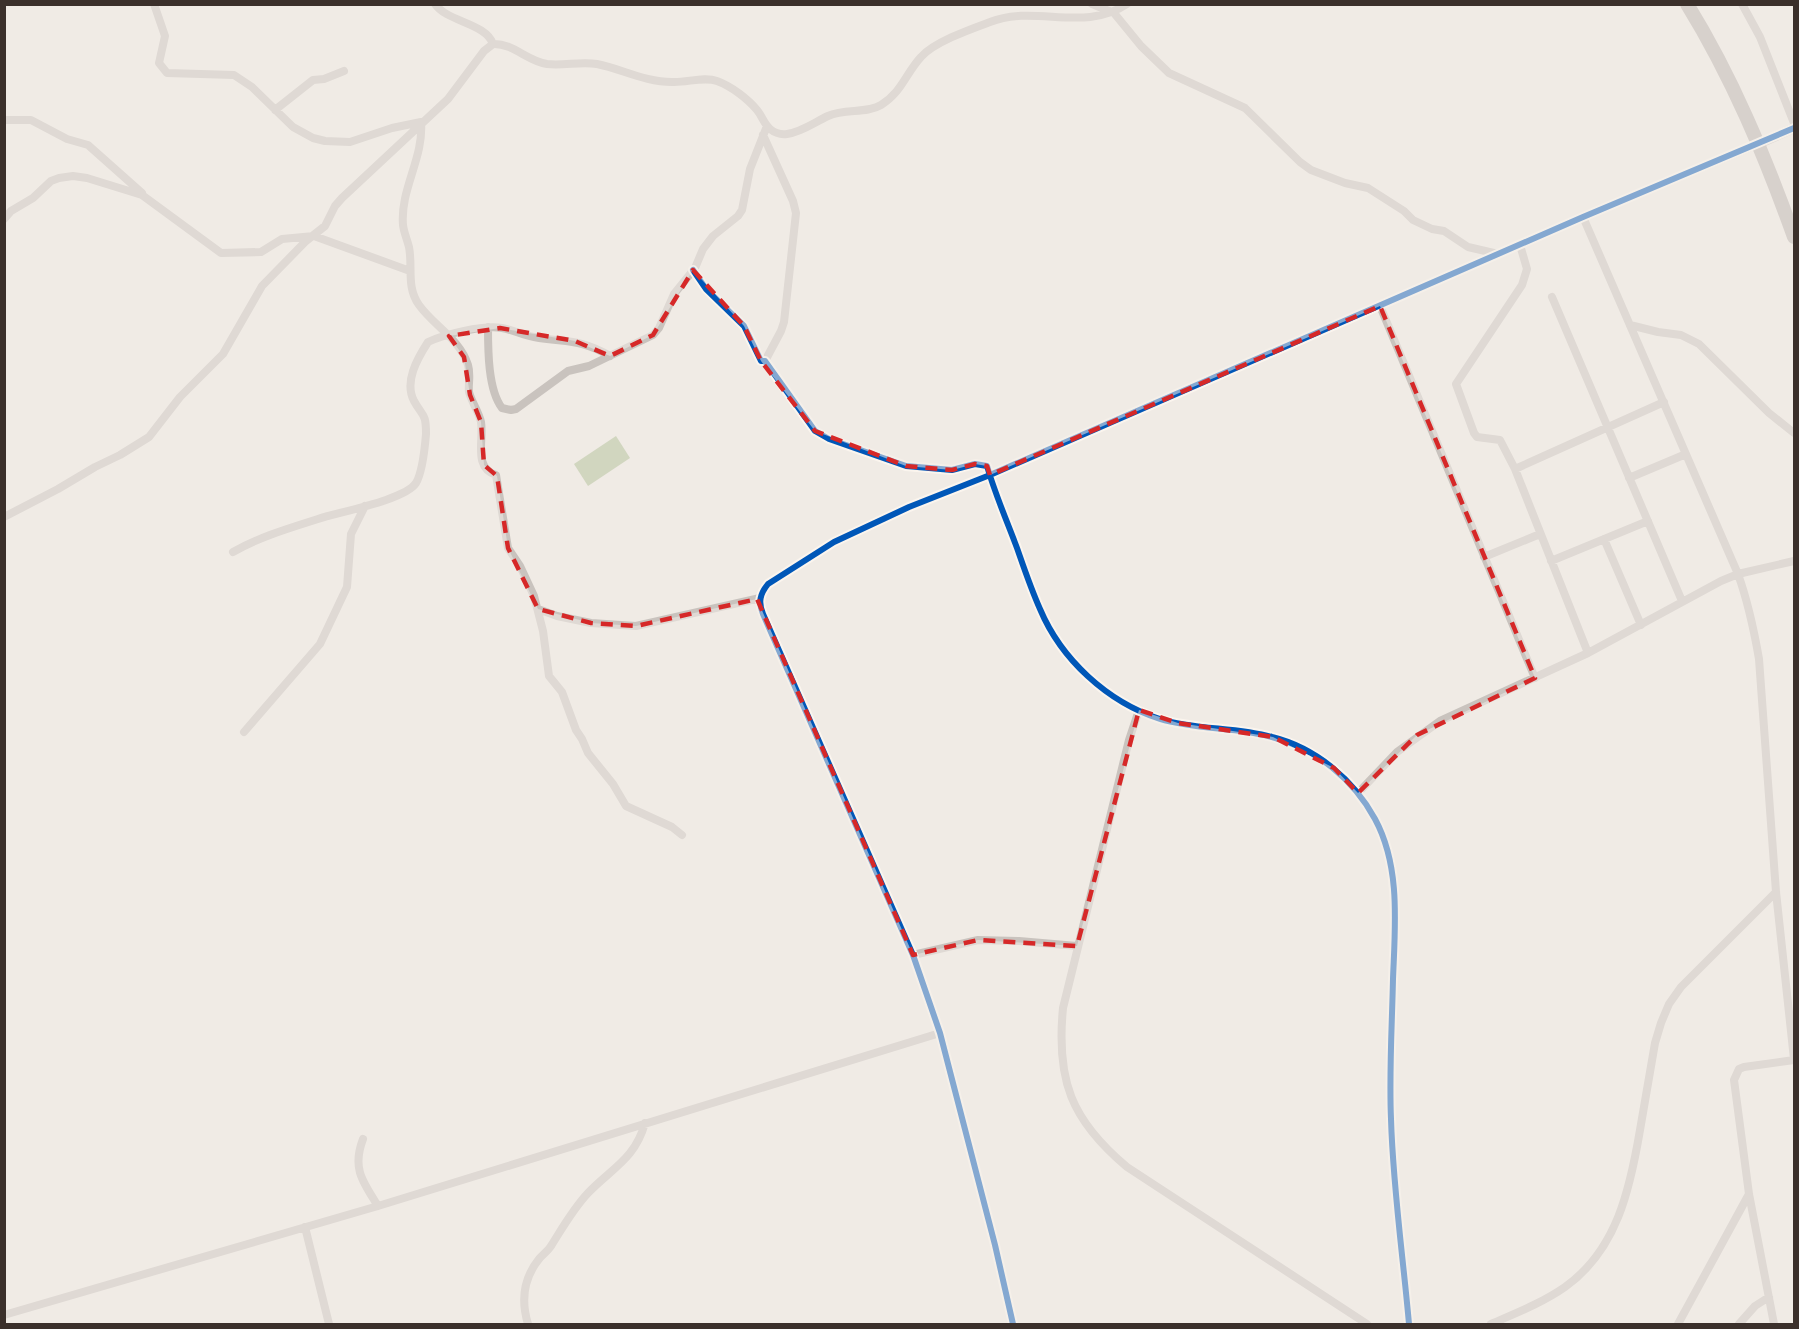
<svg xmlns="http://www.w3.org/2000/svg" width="1799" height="1329" font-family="'Roboto Condensed',sans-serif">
<rect width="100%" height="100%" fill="#f0ebe5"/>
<!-- green -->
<path fill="#d1d6bf" d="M616 436 630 458 588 486 574 464Z"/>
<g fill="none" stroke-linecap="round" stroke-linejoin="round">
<!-- minor -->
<path stroke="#c9c3be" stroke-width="8" d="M154 4 165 36 159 63 167 73 234 75 252 87 293 127 313 138 325 141 350 142 392 128 421 122
M435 4C447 22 486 23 493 44
M1092 4 1114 13 1141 46 1169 73 1245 108 1300 162 1311 170 1345 183 1368 188 1404 211 1413 220 1432 229 1444 231 1468 247 1498 254
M1742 4 1760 37 1794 123
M275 110 313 80 324 79 344 71
M4 120H31L67 139 88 145 142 193
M421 122C424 158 400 189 403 225 404 233 407 239 409 247 413 267 406 287 419 305 434 326 460 339 468 365 471 375 468 384 469 392 472 403 479 412 481 422 484 440 473 468 496 475L508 548 520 566 534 596 543 631 549 676 562 692 576 730 582 739 588 753 613 784 626 806 672 827 682 835
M763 135 793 201 796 213 784 322 781 331 765 361
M1583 217 1738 574C1748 602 1754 630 1759 659L1776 892 1794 1059
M4 219 11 211 33 198 51 181 59 178 73 176 87 178 142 195 221 253 261 252 282 239 314 236 410 271
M1520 245 1527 269 1522 285 1456 384 1474 433 1477 437 1500 440 1515 469 1588 653
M693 270 706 289 744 326 761 361H765L815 431 829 439 906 466 952 470 975 464 987 466C995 494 1007 521 1017 548 1024 568 1031 589 1040 609 1061 659 1107 702 1160 719 1196 730 1236 727 1272 737 1316 748 1354 780 1375 819 1401 867 1395 926 1393 979 1392 1026 1389 1073 1391 1119 1393 1188 1403 1256 1409 1324
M1552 297 1682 601
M1380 306 1535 678
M1630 325 1658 332 1681 335 1699 344 1769 413 1794 433
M488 327C488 350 488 390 502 408L511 410 516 409 568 371 589 366 653 335 659 328 674 294 695 268 703 249 713 236 738 216 742 210 750 169 767 126
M1515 469 1664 402
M1629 478 1686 454
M4 517 58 489 95 467 120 455 149 437 180 397 223 354 262 286 306 241 325 226 335 206 342 198 448 99 484 51 493 44C513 43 527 61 547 64 564 66 581 61 597 64 622 69 645 82 672 82 686 83 704 76 717 81 731 86 748 99 757 110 762 116 764 124 770 129 775 133 780 135 787 134 802 132 815 122 828 116 845 108 866 114 881 105 902 92 906 73 921 57 934 42 971 29 990 22 1035 4 1084 33 1127 4
M1604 539 1641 625
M233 552C259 537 290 528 318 519 339 512 405 500 416 483 422 473 425 446 426 434 426 413 423 417 414 401 404 382 417 359 428 342 445 334 483 325 502 328 513 330 523 335 534 337 566 343 579 338 610 356
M1484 557 1540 534
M1551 561 1648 521
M538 609 557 616 591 623 636 626 760 598
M1139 710 1129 740 1063 1008C1056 1080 1071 1120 1127 1167L1367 1324
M244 732 320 644 347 587 351 534 365 506
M1358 793 1397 752 1440 721 1588 653 1721 581 1738 574 1794 561
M913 955 978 940 1019 941 1077 946
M363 1139C352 1168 362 1181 378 1206
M305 1227 329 1324
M4 1315 378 1206 940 1033
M528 1324C521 1301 523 1279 539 1259 542 1255 548 1251 551 1246 563 1227 573 1209 588 1193 612 1168 635 1159 645 1123
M1013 1324 995 1245 940 1033 913 955 763 614C758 602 760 594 768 584L834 542 909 507 990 475 1583 217 1758 144
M1491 1324C1516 1313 1542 1303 1565 1287 1617 1250 1630 1189 1640 1130 1645 1101 1650 1072 1655 1043L1661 1023 1669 1004 1681 987 1776 892
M1678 1324 1749 1194
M1739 1324 1755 1306 1769 1297
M1774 1324 1749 1194 1734 1080 1739 1069 1744 1067 1794 1060"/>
<!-- tertiary -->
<path stroke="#c9c3be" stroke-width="10" d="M1758 144 1794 128"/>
<!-- primary -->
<path stroke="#b8b1ad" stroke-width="14" d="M1687 4C1732 77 1765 156 1794 237"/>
<!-- cycleway casing -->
<g stroke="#fbf5ee" stroke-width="10">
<path id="cycleway" d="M693 270 706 289 744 326 761 361H765L815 431 829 439 906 466 952 470 975 464 987 466C995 494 1007 521 1017 548 1024 568 1031 589 1040 609 1061 659 1107 702 1160 719 1196 730 1236 727 1272 737 1316 748 1354 780 1375 819 1401 867 1395 926 1393 979 1392 1026 1389 1073 1391 1119 1393 1188 1403 1256 1409 1324
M1013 1324 995 1245 940 1033 913 955 763 614C758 602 760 594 768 584L834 542 909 507 990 475 1583 217 1794 128"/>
</g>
<!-- cycleway -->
<use href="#cycleway" stroke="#0057b8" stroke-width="6"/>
</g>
<!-- marked area -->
<path d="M0 0H1799V1329H0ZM693 270 744 326 761 361 815 431 906 466 952 470 975 464 987 466 990 475 1380 306 1535 678 1417 735 1358 793 1334 768 1273 737 1178 723 1139 710 1077 946 978 940 913 955 757 599 636 626 591 623 538 609 508 548 497 476 484 465 481 422 470 395 464 357 449 336 500 328 575 341 610 356 653 335Z" fill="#f0ebe5" fill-opacity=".55" fill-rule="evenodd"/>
<path fill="none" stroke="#d62828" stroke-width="4.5" stroke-dasharray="12 8" stroke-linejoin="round" d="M693 270 744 326 761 361 815 431 906 466 952 470 975 464 987 466 990 475 1380 306 1535 678 1417 735 1358 793 1334 768 1273 737 1178 723 1139 710 1077 946 978 940 913 955 757 599 636 626 591 623 538 609 508 548 497 476 484 465 481 422 470 395 464 357 449 336 500 328 575 341 610 356 653 335Z"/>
<!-- border -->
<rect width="1799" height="1329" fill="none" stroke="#3b302b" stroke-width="12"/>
</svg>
